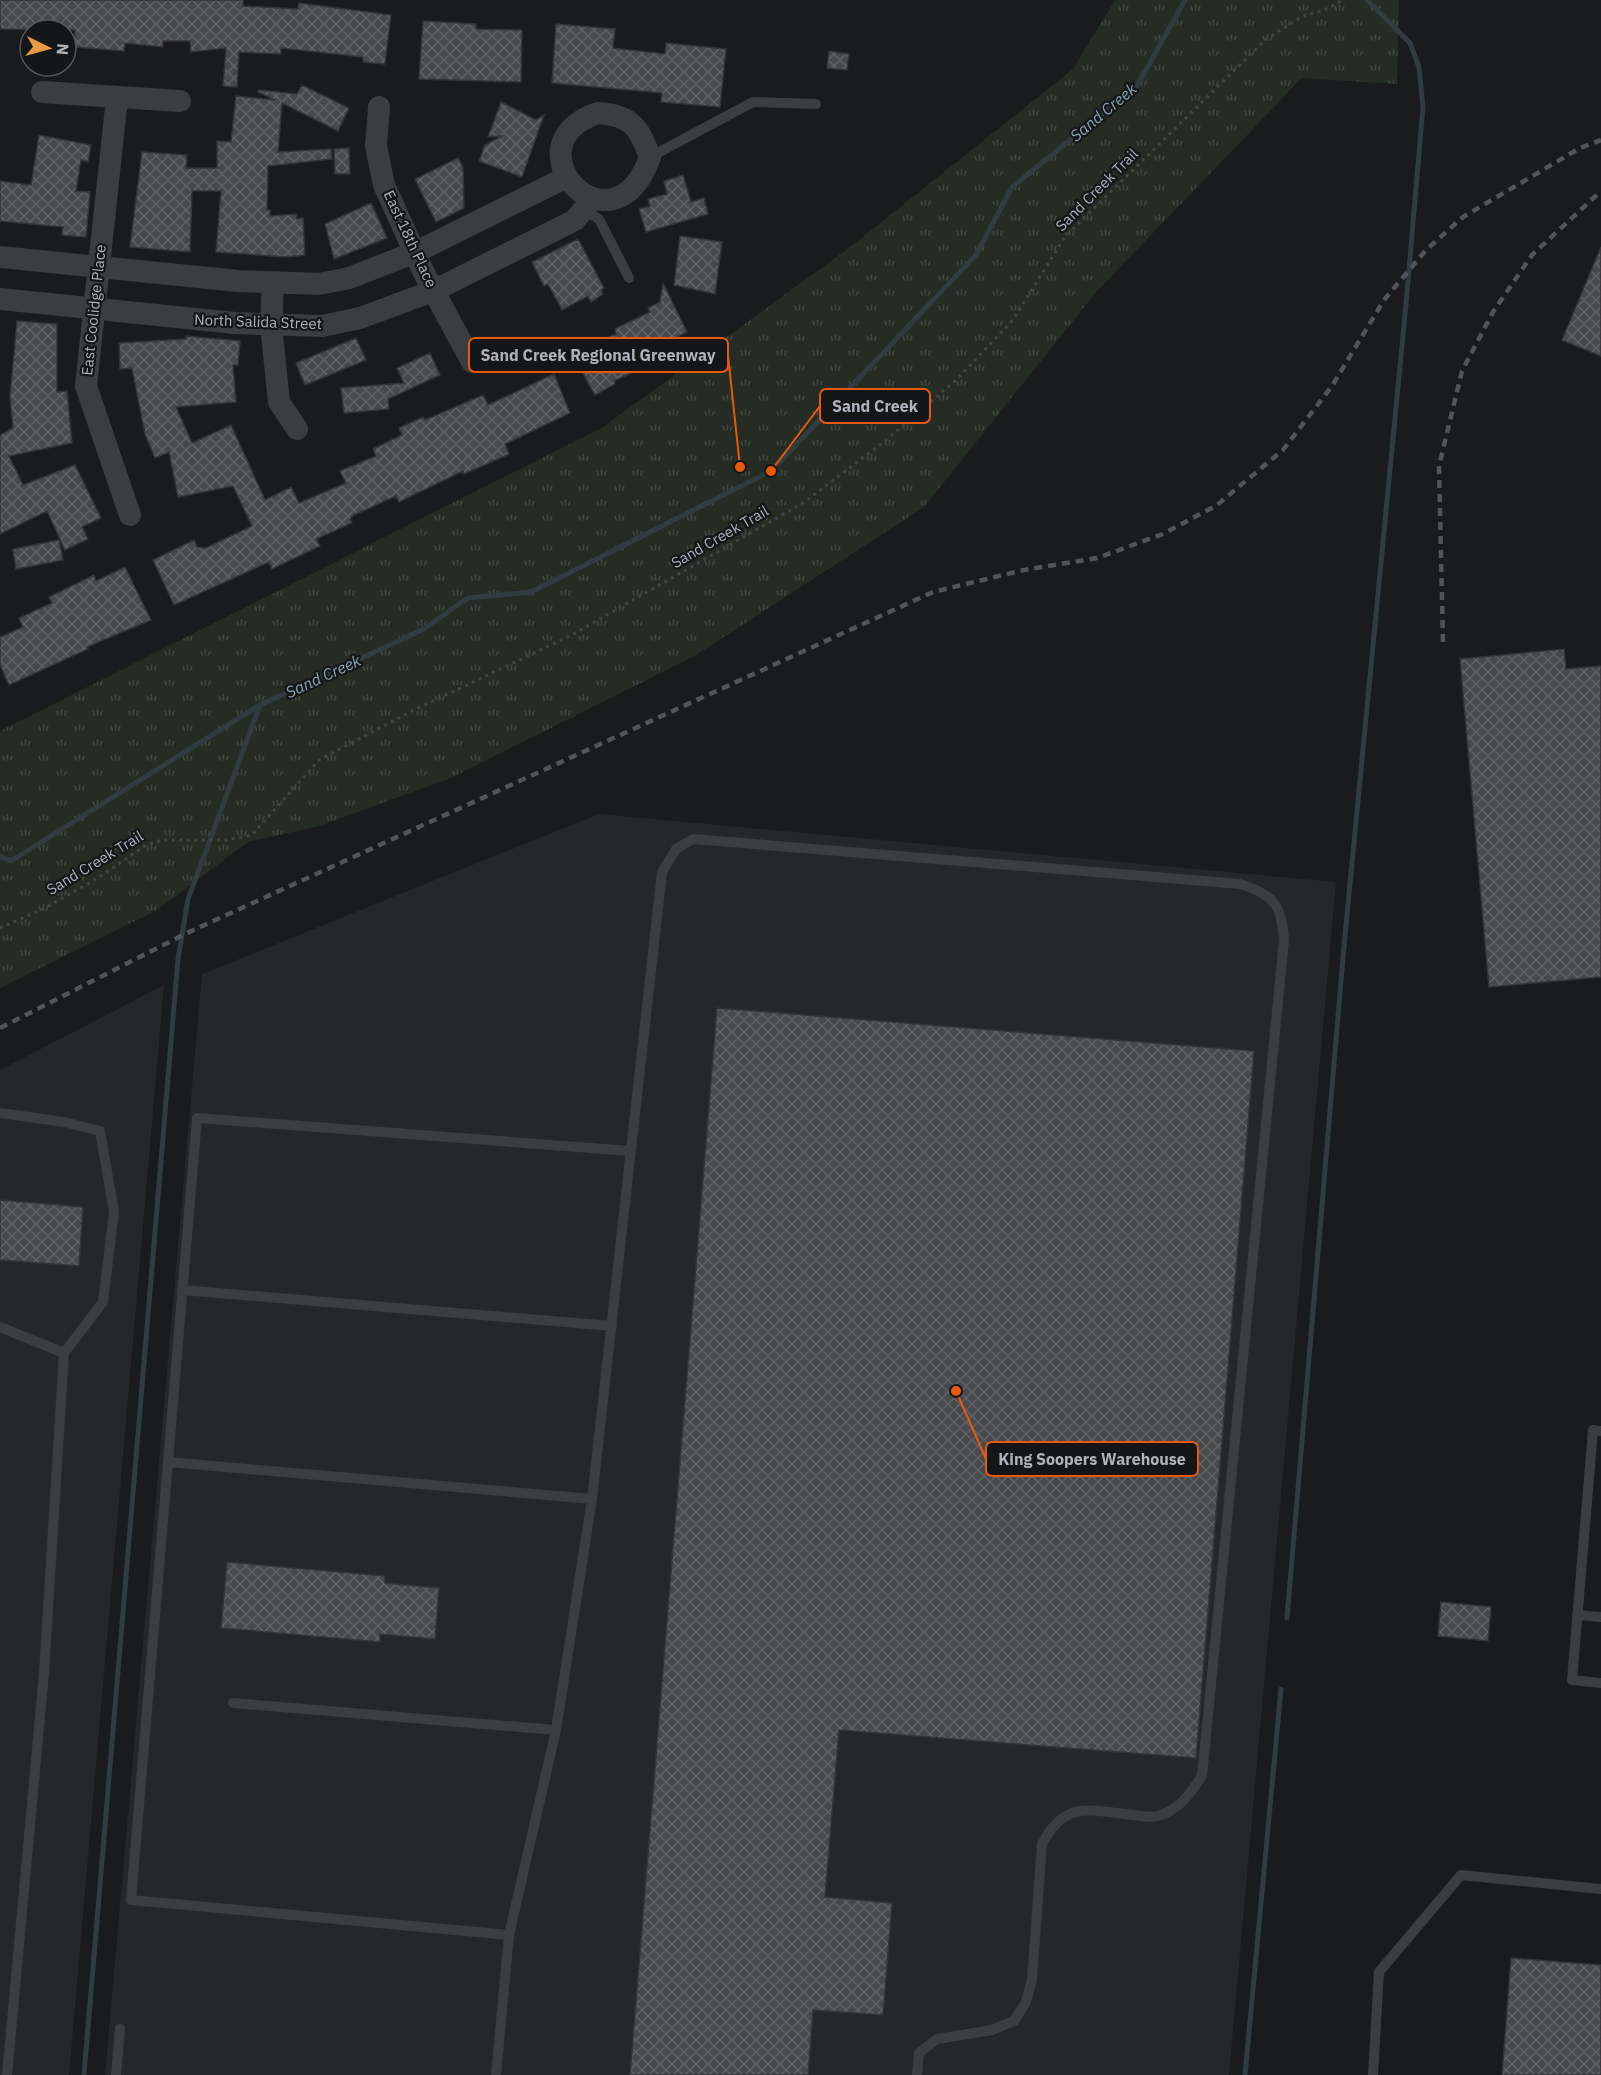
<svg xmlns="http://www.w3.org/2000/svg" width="1601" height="2075" font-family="'IBM Plex Sans',sans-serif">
<defs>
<pattern id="grass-tufts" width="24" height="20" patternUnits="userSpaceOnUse" patternTransform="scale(1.5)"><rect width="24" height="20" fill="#242c24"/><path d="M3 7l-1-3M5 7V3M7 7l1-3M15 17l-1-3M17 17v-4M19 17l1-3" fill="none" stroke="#414842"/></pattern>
<pattern id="building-cross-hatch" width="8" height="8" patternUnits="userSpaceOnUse" patternTransform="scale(1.5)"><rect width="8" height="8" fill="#47494c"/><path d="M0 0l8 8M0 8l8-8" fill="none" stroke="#5f6164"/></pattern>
</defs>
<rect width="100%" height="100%" fill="#1a1b1c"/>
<!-- built -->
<path fill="#262729" d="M599 814 1336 882 1229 2075H105L202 974Z
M164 985 69 2075H0V1070Z"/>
<!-- grass -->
<path fill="url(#grass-tufts)" d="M1115 0H1399L1397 84 1302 78 1097 291 924 507 693 657 451 778 319 826 248 842 157 910 0 988V731L603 427 850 247 1073 69Z"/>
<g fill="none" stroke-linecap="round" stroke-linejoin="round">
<!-- stream -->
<path stroke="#313c40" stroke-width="5" d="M0 856 11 861 260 705 422 630 468 598 531 592 771 471 976 255 1012 187 1137 86 1185 0
M1287 1618 1344 946 1406 304 1423 107 1419 67 1410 43 1367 0
M84 2075 178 959 188 899 260 705
M1245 2075 1281 1689"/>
</g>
<!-- building -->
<path fill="url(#building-cross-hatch)" stroke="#343538" stroke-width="1.5" d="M0 0H243V6L298 9 299 3 391 15 385 64 363 62V57L281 48V54L239 52 237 87 223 86 226 48 191 52 190 41H163V47L125 43 124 51 74 47 75 30 0 29Z
M423 21 476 24V29L522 30 521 82 419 79Z
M556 24 615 29 613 48 665 54 666 43 726 49 720 107 661 102 662 93 552 83Z
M829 51 849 54 847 70 827 68Z
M302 85 349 108 338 131 282 103 278 152 331 149 332 159 268 166 267 210H270V216L296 214 297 219 303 218 305 255 286 257 216 252 221 191H192L190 252 130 247 142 152 187 155 186 168H217V141L231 142 236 96 275 100 258 92 259 90 297 94Z
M501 102 536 120 544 115 522 177 479 161 485 145 502 136 488 137Z
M39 135 91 145 88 162 81 160 76 191 90 192 86 237 62 235 63 227 0 221V181L31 185Z
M349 148 350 174H335L334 149Z
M458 158 463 167 464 208 436 222 415 179Z
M683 175 691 202 704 198 708 214 646 232 639 209 650 206 648 199 667 194 664 181Z
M371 203 387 238 334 259 325 224Z
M680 236 722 242 715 294 674 285Z
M578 239 604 288 601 290 603 294 591 302 588 296 562 310 548 284 544 286 532 262Z
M1601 247V356L1562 340Z
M663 283 687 332 652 350 654 355 640 363 642 368 614 381 615 384 595 395 572 353 616 334 615 329 650 312 648 308 660 302Z
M17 321 57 324V392L67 391 72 443 9 456 23 485 75 465 101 518 82 527 88 539 65 550 47 511 0 534V435L13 428 10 397Z
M186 336 240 341 238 365H233L236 402 176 407 192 443 231 425 265 500 291 487 299 503 346 483 340 471 376 456 373 449 402 435 399 428 423 417 425 420 483 395 488 405 554 374 570 413 505 444 509 454 464 474 463 471 399 502 396 496 354 515 350 519 352 523 316 539 320 546 272 569 269 562 174 605 153 560 194 540 197 547 206 548 252 526 233 486 178 497 169 452 155 458 145 434 132 368 120 369 119 343 186 339Z
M356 338 366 360 305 385 296 363Z
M430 353 440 375 388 399 389 409 344 413 341 388 404 383 397 368Z
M59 540 63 560 16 569 13 549Z
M125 567 151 620 87 647 88 649 9 685 0 665V637L23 627 19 618 52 603 49 597 94 575 96 581Z
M1564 649 1566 669 1601 666V977L1489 987 1460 659Z
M717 1008 1254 1051 1196 1758 839 1730 825 1897 892 1903 883 2015 813 2010 808 2075H630Z
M0 1200 83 1207 79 1266 0 1260Z
M227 1562 385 1576V1583L439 1588 435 1639 380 1634V1642L221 1628Z
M1441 1602 1491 1607 1488 1641 1438 1636Z
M1511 1958 1601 1965V2075H1502Z"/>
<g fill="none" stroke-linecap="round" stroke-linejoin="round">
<!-- path -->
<path stroke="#414448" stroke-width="3" stroke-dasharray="3 4.5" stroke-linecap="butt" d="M0 928 43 909 98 878 146 845 162 840H227L252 835 319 760 412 711 570 636 803 503 885 441 955 381 1013 320 1065 237 1265 40 1303 16 1324 10 1343 0"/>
<!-- service -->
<path stroke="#3b3d41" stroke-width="10" d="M650 157 753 102 816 104
M583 210 599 219 629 278
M0 1113 64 1122 100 1131 114 1212 103 1302 64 1353
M182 1290 612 1326
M0 1327 64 1353 44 1673 7 2075
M1601 1431 1593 1430 1572 1680 1601 1683
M168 1462 592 1499
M1577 1615 1601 1617
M233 1703 556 1730
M509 1935 131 1900 197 1118 631 1151
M116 2075 120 2029
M496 2075 509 1935 556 1730 592 1499 662 872 676 849 693 839 1240 884C1273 894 1282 905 1284 940L1202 1776C1190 1794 1179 1810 1158 1816 1151 1818 1141 1816 1134 1815 1089 1811 1066 1799 1042 1844L1032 1979 1026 2002 1014 2021 992 2030 937 2039 919 2053 917 2075
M1373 2075 1379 1972 1461 1875 1601 1889"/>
<!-- minor -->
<path stroke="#3b3d41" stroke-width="22" d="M42 92 180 101
M117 98 86 386 130 515
M379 107 376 146 384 185 424 273 472 362
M598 113C631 115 639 127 650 157 612 263 504 144 598 113Z
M0 257 238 281 319 284 349 278 416 252 565 178
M273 283 271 325 279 402 297 429
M0 299 235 323 322 326 360 318 433 291 575 220 592 199"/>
<!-- rail -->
<path stroke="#515458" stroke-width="4.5" stroke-dasharray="8 6" stroke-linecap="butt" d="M1443 642 1439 466 1462 371 1493 312 1532 255 1601 191
M0 1028 187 933 933 592 1024 570 1097 558 1163 534 1217 505 1283 450 1332 386 1384 300 1426 250 1463 217 1580 148 1601 140"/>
</g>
<g text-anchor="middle" stroke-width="4.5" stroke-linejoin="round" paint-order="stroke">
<!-- street labels -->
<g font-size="15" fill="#aeb4bb" stroke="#151618">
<text transform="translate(1097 190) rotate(-45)" y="5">Sand Creek Trail</text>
<text transform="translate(410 239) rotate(65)" y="5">East 18th Place</text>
<text transform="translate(94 310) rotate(-84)" y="5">East Coolidge Place</text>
<text transform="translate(258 322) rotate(2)" y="5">North Salida Street</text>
<text transform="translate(720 537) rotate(-30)" y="5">Sand Creek Trail</text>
<text transform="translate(95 863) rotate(-31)" y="5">Sand Creek Trail</text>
</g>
<!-- water labels -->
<g font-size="16" font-style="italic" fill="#87a6b4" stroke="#151618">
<text transform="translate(1103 112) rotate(-40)" y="6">Sand Creek</text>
<text transform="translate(323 676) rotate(-25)" y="6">Sand Creek</text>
</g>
</g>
<!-- callouts -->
<path fill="none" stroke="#e8590c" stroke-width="2" d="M740 467L728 355M771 471L820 406M956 1391L986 1459"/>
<g fill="#e8590c" stroke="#151618" stroke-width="2">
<circle cx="740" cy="467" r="6"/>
<circle cx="771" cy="471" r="6"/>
<circle cx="956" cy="1391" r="6"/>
</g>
<g fill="#151618" stroke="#e8590c" stroke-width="2">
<rect x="469" y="338" width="259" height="34" rx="6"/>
<rect x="820" y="389" width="110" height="34" rx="6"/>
<rect x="986" y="1442" width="212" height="34" rx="6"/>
</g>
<g font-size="16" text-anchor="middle" font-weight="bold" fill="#aeb4bb">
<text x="598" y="361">Sand Creek Regional Greenway</text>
<text x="875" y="412">Sand Creek</text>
<text x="1092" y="1465">King Soopers Warehouse</text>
</g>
<!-- north arrow -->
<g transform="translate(48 48) rotate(95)"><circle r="28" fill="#151618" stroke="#525559" stroke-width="1.5"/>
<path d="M0-4.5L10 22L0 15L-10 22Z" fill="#ea9a45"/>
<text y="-9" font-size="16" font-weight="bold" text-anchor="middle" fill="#aeb4bb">N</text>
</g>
</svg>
